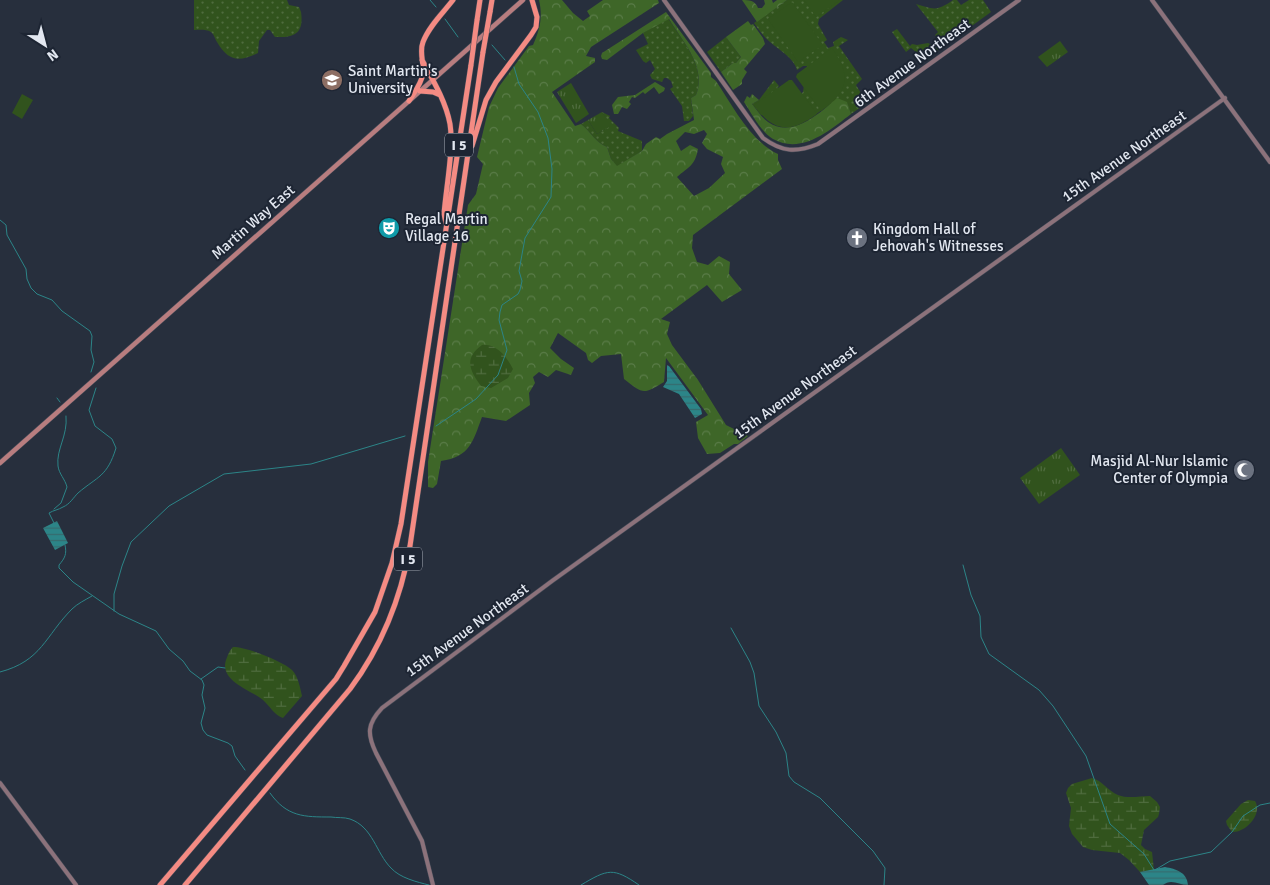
<svg xmlns="http://www.w3.org/2000/svg" width="1270" height="885" font-family="Signika,sans-serif">
<defs>
<pattern id="grass-dots" width="8" height="8" patternUnits="userSpaceOnUse" patternTransform="scale(1.25)"><rect width="8" height="8" fill="#31531d"/><path d="M2 2h.1M6 6h.1" fill="none" stroke="#4f6c3e" stroke-width="1.8" stroke-linecap="round"/></pattern>
<pattern id="forest-crowns" width="20" height="18" patternUnits="userSpaceOnUse" patternTransform="scale(1.25)"><rect width="20" height="18" fill="#3e6628"/><path d="M2 6a3 3 0 1 1 6 0M12 15a3 3 0 1 1 6 0" fill="none" stroke="#5a7c48"/></pattern>
<pattern id="wetland-marsh" width="20" height="14" patternUnits="userSpaceOnUse" patternTransform="scale(1.25)"><rect width="20" height="14" fill="#31531d"/><path d="M1 5h8M5 5V1M11 12h8M15 12V8" fill="none" stroke="#4f6c3e"/></pattern>
<pattern id="park-tufts" width="24" height="20" patternUnits="userSpaceOnUse" patternTransform="scale(1.25)"><rect width="24" height="20" fill="#31531d"/><path d="M3 7l-1-3M5 7V3M7 7l1-3M15 17l-1-3M17 17v-4M19 17l1-3" fill="none" stroke="#4f6c3e"/></pattern>
<pattern id="water-rules" width="6" height="5" patternUnits="userSpaceOnUse" patternTransform="scale(1.25)"><rect width="6" height="5" fill="#2c8588"/><path d="M0 2.5h6" fill="none" stroke="#366b6e"/></pattern>
</defs>
<rect width="100%" height="100%" fill="#272f3d"/>
<!-- grass -->
<path fill="url(#grass-dots)" d="M194 0H287L289 5 299 7 301 12C304 33 295 38 275 37L270 30H267L259 41 258 53C239 62 229 62 217 42 215 39 214 34 211 32 206 29 199 30 194 30Z
M787 0H843L819 19 818 24 827 40 824 42 828 48 834 46 833 42 841 37 848 40 839 46 862 79 856 85 867 103 851 114 847 103 829 105 808 120 761 115 752 104 759 100 774 80 779 86 777 88 800 95 803 92 807 66H803L797 70C794 58 779 50 770 42 764 37 759 30 754 23Z
M953 0H957L961 5 969 0H983L991 12 947 44 943 39 939 41 935 35 938 32 916 4C934 9 936 12 953 0Z
M668 18C683 42 707 67 696 95L691 98 693 116 689 121H684L682 106 670 89 673 87 671 81 667 78H664L662 82 652 79 650 75 655 69 650 60 646 63 643 61 636 50 648 44 643 33Z
M897 29 910 46 912 44 917 45 928 43 940 49 926 60 911 48 906 52 892 32Z
M726 37 741 57 736 63H733L721 72 707 52Z
M602 112 610 116 609 118 619 128 618 131 642 141V151L617 167 611 159 607 147C594 141 592 133 581 124L588 120 597 134 610 126Z"/>
<!-- forest -->
<path fill="url(#forest-crowns)" fill-rule="evenodd" d="M539 0H562L573 13 583 21 590 16 587 11 603 0H658L659 3 591 47 586 56 595 58V62L552 92 575 126 581 124C592 133 594 141 607 147L611 159 617 166 642 151 646 144 656 137 660 139 667 134 694 120 691 98 696 95C707 67 683 42 669 19L643 33 607 60 602 59 601 56 602 53 666 12 711 73V77L716 81C733 106 750 141 778 154V160L782 169 693 235 692 248 697 262 708 265 719 256 730 262 729 274 742 290 722 302 707 285 661 319 670 322 667 334 672 345 698 380 726 425 748 436 738 444H734L720 453 707 454 698 438 696 422 708 415 666 358 664 382C643 395 643 394 624 379L621 354 601 356 592 363 588 360 586 353 558 333 550 348 561 359 574 368 571 375 556 370 548 377 539 372 533 377 535 383 529 393 530 405 506 421 482 417C473 441 470 457 441 461L437 484 433 488 428 487V462L468 205 476 194 483 164 477 157 489 107 498 88 529 46 533 45C540 29 543 17 539 0ZM704 130 707 134 702 143 707 149 723 157 721 164 725 173 709 188 694 196 677 177C688 167 695 166 698 149L690 145 681 151 676 141 685 132 694 134Z
M742 0C749 0 755 0 758 8H762L765 4 764 0H772L773 3 777 0H787L757 22Z
M748 21 751 25 753 24 763 38 765 44 744 69 747 72 742 80V84L733 90 721 72 733 63H736L741 57 726 37Z
M655 82 665 88 664 91 659 94 654 87 645 94 643 92 635 98 632 97 629 102 631 104 627 109 622 107 618 114H614L612 105 618 97 635 95Z
M752 94 759 100 752 104C757 110 762 118 768 122 792 139 820 113 837 98L847 102 851 114C830 130 802 155 773 139 761 132 752 114 744 102L747 96 750 98Z"/>
<!-- wetland -->
<path fill="url(#wetland-marsh)" d="M482 345C496 343 507 357 513 369L508 378 491 388 481 386C469 370 464 358 482 345Z
M233 647C247 647 282 661 292 670 298 676 300 687 302 696L283 718C275 716 269 705 263 700 251 690 219 681 226 660 228 655 229 651 233 647Z
M1092 778C1103 781 1108 791 1118 795 1128 799 1140 796 1150 796L1157 802 1160 807 1159 814 1158 817 1144 830 1141 845 1145 849 1152 852 1154 870 1140 872 1129 860 1120 853 1092 850 1083 847 1072 834 1069 826 1071 808 1066 793 1068 788 1072 784Z
M1248 800 1255 801C1263 814 1246 833 1232 832L1227 825 1226 821 1241 804Z"/>
<!-- park -->
<path fill="url(#park-tufts)" d="M1060 41 1068 52 1047 67 1038 57Z
M571 83 589 114 576 123 557 92Z
M602 112 611 126 597 134 588 120Z
M1061 448 1080 475 1039 504 1020 478Z"/>
<!-- garden -->
<path fill="#31531d" d="M804 0H840L816 17Z
M792 2 823 45 798 62 768 19Z
M832 48C852 75 848 92 821 111L796 77 797 74Z
M789 80H792L817 114C790 134 773 132 754 105Z
M22 94 33 100 22 119 12 113Z"/>
<!-- water -->
<path fill="url(#water-rules)" d="M667 365 669 366 701 409 702 414 695 418 679 394 663 387 667 381Z
M57 521 68 543 55 550 43 528Z
M1165 867C1176 869 1187 872 1188 885 1179 885 1171 878 1163 885H1149L1140 872Z"/>
<g fill="none" stroke-linecap="round" stroke-linejoin="round">
<!-- stream -->
<path stroke="#2c8588" stroke-width="1" d="M430 0 436 7
M445 19 458 37
M492 45 505 60
M0 220 6 225 7 235 26 269 27 279 31 288 37 294 52 300 62 311 90 331 92 336 91 350 94 362 91 372
M57 398 60 402
M436 426 476 399 498 375 507 350 499 320 500 312 502 305 518 294 520 290 522 281 519 271 525 238 551 197 552 169 548 138 538 112 519 84 514 67
M54 509 61 503 67 487C65 479 59 474 58 466 56 449 68 436 66 416
M54 523 49 513C54 510 58 510 63 507 70 504 73 498 78 493 98 476 107 477 116 448L112 439 95 426 89 410 96 388
M65 545C67 554 65 558 59 565V568L73 582 119 614 156 631 169 649 183 661 190 671 202 680 204 685 202 695 205 708 201 723 203 730 207 735 228 743 232 746 235 756 245 770
M963 565 971 595 980 616 981 637 989 654 1039 690 1053 706 1086 756 1110 824 1144 854 1154 870
M114 611V594L122 566 131 542 169 506 224 474 311 464 405 436
M731 628 750 662 754 673 759 706 776 732 786 753 789 776 794 782 820 798 873 851 885 868 884 885
M0 672C42 661 45 636 72 609 77 604 85 600 92 596
M201 679 218 667 225 668
M270 793C287 817 304 817 331 817 337 818 344 817 350 819 373 827 376 853 391 868 400 878 417 882 429 885
M1155 870 1170 861 1211 852 1232 832 1243 816 1260 805 1270 803
M581 885C608 869 613 867 639 885"/>
<!-- secondary casing -->
<g stroke="#474d59" stroke-width="5">
<path id="secondary" d="M664 0 763 138C782 152 796 153 818 144L1019 0
M1152 0 1270 162
M0 783 76 885
M433 885 422 841 376 753C367 734 367 724 382 708L552 581 1225 98"/>
</g>
<!-- primary casing -->
<g stroke="#474d59" stroke-width="5.5">
<path id="primary" d="M0 463 523 0"/>
</g>
<!-- highway casing -->
<g stroke="#474d59" stroke-width="6">
<path id="highway" d="M490 12 492 0
M477 20 480 0
M422 60C433 80 446 102 450 124 454 148 446 188 444 214L446 223
M420 91 433 92 440 95
M409 101C414 93 422 83 423 73 424 62 419 52 423 42 429 26 443 13 453 0
M472 146 486 100 496 82 531 35 536 27 537 17 532 0
M160 885 336 679 344 666 375 612 392 563 401 524 471 65
M185 885 350 689C382 646 401 598 410 546L483 52"/>
</g>
<!-- secondary -->
<use href="#secondary" stroke="#8c727b" stroke-width="4"/>
<!-- primary -->
<use href="#primary" stroke="#b87d7f" stroke-width="4.5"/>
<!-- highway -->
<use href="#highway" stroke="#f48b83" stroke-width="5"/>
<!-- highway-bridge casing -->
<g stroke="#474d59" stroke-width="6" stroke-linecap="butt">
<path id="highway-bridge" d="M483 52 490 12
M471 65 477 20"/>
</g>
<!-- highway-bridge -->
<use href="#highway-bridge" stroke="#f48b83" stroke-width="5"/>
</g>
<!-- icons -->
<defs>
<g id="university-disc" transform="scale(1.125)"><circle r="9.5" fill="#8d6e63" stroke="#1d2533"/><path d="M0-5L7-2L0 1L-7-2ZM-4 1L0 2.5L4 1V4Q0 6-4 4Z" fill="#fff"/></g>
<g id="theatre-disc" transform="scale(1.125)"><circle r="9.5" fill="#0f9aa8" stroke="#1d2533"/><path d="M-5-5.5Q0-4 5-5.5V0Q5 5 0 6Q-5 5-5 0ZM-3.3-2.5H-1v1.5H-3.3ZM1-2.5H3.3v1.5H1ZM-2.8 1Q0 5.5 2.8 1Z" fill="#fff"/></g>
<g id="church-disc" transform="scale(1.125)"><circle r="9.5" fill="#6b7280" stroke="#1d2533"/><path d="M-1.2-6h2.4v3.5h3.3v2.4h-3.3V6h-2.4V-.1h-3.3v-2.4h3.3Z" fill="#fff"/></g>
<g id="mosque-disc" transform="scale(1.125)"><circle r="9.5" fill="#6b7280" stroke="#1d2533"/><path d="M3.5-4.9A6 6 0 1 0 3.5 4.9A5 5 0 1 1 3.5-4.9Z" fill="#fff"/></g>
</defs>
<g fill-rule="evenodd">
<use href="#university-disc" x="332" y="80"/>
<use href="#theatre-disc" x="389" y="228"/>
<use href="#church-disc" x="857" y="238"/>
<use href="#mosque-disc" x="1244" y="470"/>
</g>
<g text-anchor="middle" stroke-width="4" stroke-linejoin="round" paint-order="stroke">
<!-- shield labels -->
<g fill="#1d2533" stroke="#a7adb7" stroke-width="1">
<rect x="445" y="133.5" width="28" height="23" rx="4"/>
<rect x="394" y="547.5" width="28" height="23" rx="4"/>
</g>
<g font-size="14" font-weight="bold" fill="#e2e7f0">
<text x="459" y="150">I 5</text>
<text x="408" y="564">I 5</text>
</g>
<!-- street labels -->
<g font-size="15" fill="#e2e7f0" stroke="#1d2533">
<text transform="translate(912 63) rotate(-36)" y="5">6th Avenue Northeast</text>
<text transform="translate(1124 156) rotate(-35)" y="5">15th Avenue Northeast</text>
<text transform="translate(253 222) rotate(-41)" y="5">Martin Way East</text>
<text transform="translate(795 392) rotate(-36)" y="5">15th Avenue Northeast</text>
<text transform="translate(467 630) rotate(-36)" y="5">15th Avenue Northeast</text>
</g>
<!-- poi labels -->
<g font-size="15" fill="#e2e7f0" stroke="#1d2533" text-anchor="start">
<text x="348" y="76">Saint Martin's<tspan x="348" dy="17">University</tspan></text>
<text x="405" y="224">Regal Martin<tspan x="405" dy="17">Village 16</tspan></text>
<text x="873" y="234">Kingdom Hall of<tspan x="873" dy="17">Jehovah's Witnesses</tspan></text>
<text x="1228" y="466" text-anchor="end">Masjid Al-Nur Islamic<tspan x="1228" dy="17">Center of Olympia</tspan></text>
</g>
</g>
<!-- north arrow -->
<g transform="translate(45 45) rotate(144)" stroke="#1d2533" stroke-width="4" paint-order="stroke">
<path d="M0-4L9 19L0 12L-9 19Z" fill="#e2e7f0"/>
<text y="-8" font-size="14" font-weight="bold" text-anchor="middle" fill="#e2e7f0">N</text>
</g>
</svg>
